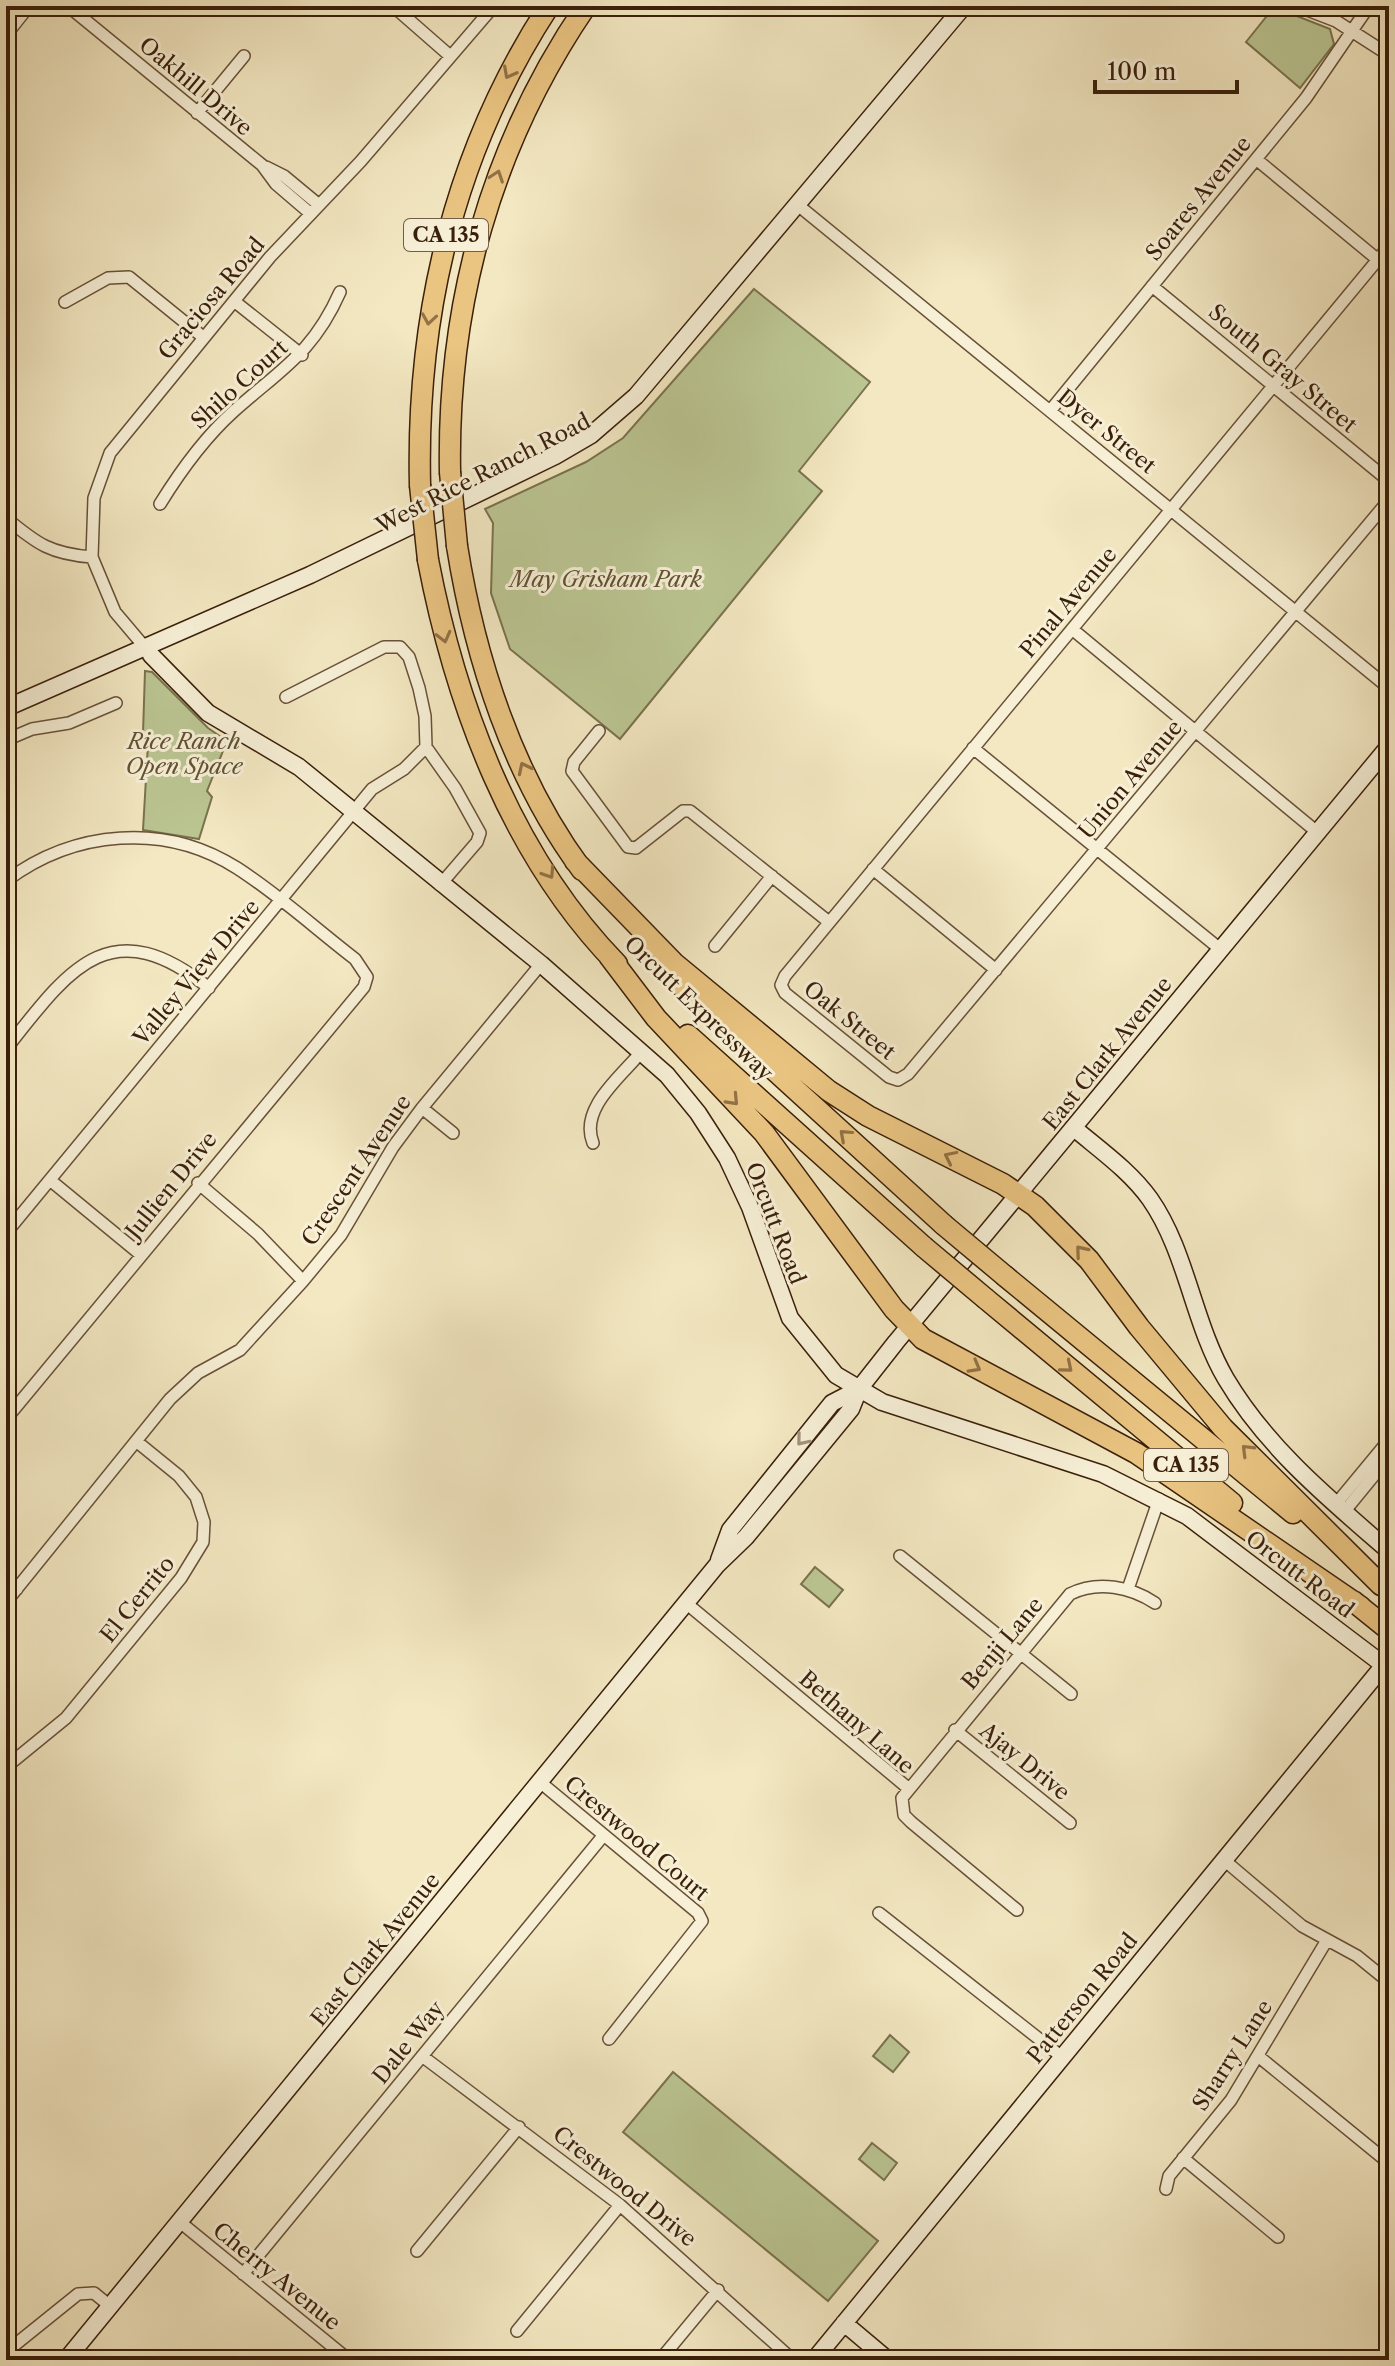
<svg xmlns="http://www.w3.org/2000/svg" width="1395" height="2366" font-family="'Libre Caslon Text',serif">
<rect width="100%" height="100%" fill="#f3e8c2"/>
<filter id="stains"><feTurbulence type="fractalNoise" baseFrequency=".0025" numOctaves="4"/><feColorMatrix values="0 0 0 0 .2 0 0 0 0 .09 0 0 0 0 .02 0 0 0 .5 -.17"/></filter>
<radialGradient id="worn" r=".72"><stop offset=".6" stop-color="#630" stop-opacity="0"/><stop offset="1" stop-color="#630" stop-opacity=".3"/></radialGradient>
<!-- green -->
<path fill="#bbc693" stroke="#7a724e" stroke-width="2" d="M1274 7 1330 29 1334 44 1300 88 1246 42Z
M754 289 870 382 799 471 822 491 620 739 510 649 491 593 493 523 485 509 586 462 623 438Z
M145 671 152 672 208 728 227 741 207 791 212 797 199 839 143 830 148 744 143 733Z
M815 1567 843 1590 829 1607 801 1584Z
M890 2035 909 2052 893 2072 873 2056Z
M673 2072 878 2241 828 2301 623 2132Z
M872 2143 897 2163 884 2180 859 2159Z"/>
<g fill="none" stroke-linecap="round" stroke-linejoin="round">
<!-- street casing -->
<g stroke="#685138" stroke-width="14">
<path id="street" d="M68 6 262 165 276 184 311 214
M393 6 449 55
M1297 6 1336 21 1389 55
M6 35 29 6
M197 113 244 56
M1256 159 1389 269
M266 167 284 176 319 205
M799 206 1389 688
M1389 246 785 976 781 985 785 993 889 1077 898 1080 908 1074 1389 500
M1152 286 1389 481
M234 301 302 355
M65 302 108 278 129 277 203 337
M1050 411 1306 98 1369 6
M160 504C181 470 204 438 234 411 281 369 313 353 340 292
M6 518C37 544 51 554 92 557
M1072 629 1317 832
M148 651 115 612 92 557 94 498 110 453 270 257 361 161 494 6
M286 697 384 647H400L409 657 419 688 425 716 426 747 455 788 480 833 477 842 440 885
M599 731 574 762 572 771 628 847 636 848 683 811H690L829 922
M6 740 32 729 69 723 116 703
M973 748 1220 949
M873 869 996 970
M6 881C74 830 165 822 237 868 279 895 316 929 355 959L367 977 364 987 6 1419
M715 946 772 876
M6 1049C69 969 110 909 209 988
M422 1108 453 1133
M593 1143C579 1108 621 1077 642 1051
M50 1180 140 1254
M198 1183 258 1234 303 1281
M6 1233 372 789 404 769 426 747
M1336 1504 1389 1440
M1344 1512 1389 1457
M900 1556 1071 1694
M6 1579 17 1589
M1128 1589 1159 1499
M6 1602 170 1399 198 1373 240 1350 303 1281 341 1235 393 1147 422 1108 541 964
M686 1603 908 1788
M955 1730 1070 1823
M6 1767 66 1718 181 1578 203 1542 204 1522 196 1497 179 1476 136 1441
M540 1782 698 1913 702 1921 609 2039
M1224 1860 1302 1926 1357 1956 1389 1982
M1017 1910 911 1822 904 1815 902 1798 1070 1594C1098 1580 1131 1587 1155 1603
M879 1913 1062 2057
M422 2056 620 2205 793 2360
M1258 2056 1389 2163
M1183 2158 1278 2237
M1166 2189 1169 2176 1231 2100 1327 1940
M180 2222 349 2360
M417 2251 519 2127
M243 2274 603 1836
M517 2331 620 2205
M6 2352 78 2294 94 2293 110 2306
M660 2360 718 2290"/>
</g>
<!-- secondary casing -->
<g stroke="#3a1f0a" stroke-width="19">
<path id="secondary" d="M151 655 208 713 299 767 541 964 667 1075 698 1113 727 1158 750 1207 790 1318 836 1375 882 1402 1103 1474 1187 1516 1389 1669
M6 708 310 575 555 456 591 435 636 396 964 6
M1074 1128C1100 1150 1130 1171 1150 1199 1187 1252 1193 1323 1226 1379 1267 1448 1329 1499 1389 1551
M719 1560 730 1530 832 1403 859 1389
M844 2323 888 2360
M66 2360 717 1565 746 1537 851 1409 859 1389 896 1342 1389 746
M814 2360 1384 1665"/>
</g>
<!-- highway casing -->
<g stroke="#3a1f0a" stroke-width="23">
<path id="highway" d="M450 472C447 304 491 145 586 6
M420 485C416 314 455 150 549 6
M457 546C475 659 513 777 582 870
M428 560C456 706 512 856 617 964
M575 861 674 963 829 1091 868 1116 1003 1184 1035 1206 1089 1260 1139 1327 1223 1428 1381 1585
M609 956 656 1018 764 1133 894 1309 923 1339 1136 1453 1361 1607
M672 977 944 1225
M688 1035 924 1247
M1005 1276 1293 1513
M986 1299 1232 1503
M1353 1601 1389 1630"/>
</g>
<!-- street -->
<use href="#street" stroke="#f7f0d7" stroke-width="11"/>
<!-- secondary -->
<use href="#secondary" stroke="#f7f0d7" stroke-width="16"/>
<!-- highway -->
<use href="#highway" stroke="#eac481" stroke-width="20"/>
<!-- highway-bridge casing -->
<g stroke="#3a1f0a" stroke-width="23" stroke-linecap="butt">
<path id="highway-bridge" d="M450 472 457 546
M420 485 428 560
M944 1225 1005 1276
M924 1247 986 1299"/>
</g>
<!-- highway-bridge -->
<use href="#highway-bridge" stroke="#eac481" stroke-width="20"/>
</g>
<!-- one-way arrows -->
<defs><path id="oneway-chevron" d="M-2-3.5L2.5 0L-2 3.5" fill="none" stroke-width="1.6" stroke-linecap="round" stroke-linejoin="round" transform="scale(2)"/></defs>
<g stroke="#927246">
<use href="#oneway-chevron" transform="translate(509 73) rotate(118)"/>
<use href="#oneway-chevron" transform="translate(497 176) rotate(-71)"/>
<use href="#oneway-chevron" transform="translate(429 319) rotate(99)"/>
<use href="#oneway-chevron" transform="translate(444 637) rotate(76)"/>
<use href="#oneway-chevron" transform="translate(524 768) rotate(-116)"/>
<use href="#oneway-chevron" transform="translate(549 873) rotate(57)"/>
<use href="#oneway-chevron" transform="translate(733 1100) rotate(47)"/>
<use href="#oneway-chevron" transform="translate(845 1135) rotate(-138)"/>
<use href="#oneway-chevron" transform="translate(950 1157) rotate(-154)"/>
<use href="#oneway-chevron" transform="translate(1081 1251) rotate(-130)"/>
<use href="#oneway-chevron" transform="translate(975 1367) rotate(29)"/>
<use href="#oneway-chevron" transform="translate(1067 1367) rotate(40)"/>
<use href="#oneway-chevron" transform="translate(1247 1450) rotate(-135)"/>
</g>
<use stroke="#a2927b" href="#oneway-chevron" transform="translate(802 1440) rotate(129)"/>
<g text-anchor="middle" stroke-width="6" stroke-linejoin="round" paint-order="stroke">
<!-- shield labels -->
<g fill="#f7f0d7" stroke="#735e48" stroke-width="2">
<rect x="404" y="219" width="84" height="32" rx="6"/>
<rect x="1144" y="1449" width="84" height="32" rx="6"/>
</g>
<g font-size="20" font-weight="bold" fill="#3a1f0a">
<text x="446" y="242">CA 135</text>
<text x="1186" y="1472">CA 135</text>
</g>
<!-- street labels -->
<g font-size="22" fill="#3a1f0a" stroke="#f7f0d7">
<text transform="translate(196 86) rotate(40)" y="8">Oakhill Drive</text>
<text transform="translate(1198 198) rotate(-51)" y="8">Soares Avenue</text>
<text transform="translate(211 298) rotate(-50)" y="8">Graciosa Road</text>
<text transform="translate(1283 368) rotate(40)" y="8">South Gray Street</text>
<text transform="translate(239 384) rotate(-42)" y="8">Shilo Court</text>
<text transform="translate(1107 431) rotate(39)" y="8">Dyer Street</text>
<text transform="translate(483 473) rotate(-27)" y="8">West Rice Ranch Road</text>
<text transform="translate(1068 602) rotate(-50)" y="8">Pinal Avenue</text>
<text transform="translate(1130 779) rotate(-50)" y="8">Union Avenue</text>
<text transform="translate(196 972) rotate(-50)" y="8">Valley View Drive</text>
<text transform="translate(699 1008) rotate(44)" y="8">Orcutt Expressway</text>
<text transform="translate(850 1020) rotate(39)" y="8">Oak Street</text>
<text transform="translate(1107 1053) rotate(-51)" y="8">East Clark Avenue</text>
<text transform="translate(356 1170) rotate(-56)" y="8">Crescent Avenue</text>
<text transform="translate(171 1185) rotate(-51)" y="8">Jullien Drive</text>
<text transform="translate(776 1223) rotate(69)" y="8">Orcutt Road</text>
<text transform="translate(1300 1574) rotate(37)" y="8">Orcutt Road</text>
<text transform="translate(137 1599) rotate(-51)" y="8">El Cerrito</text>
<text transform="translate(1002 1643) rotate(-50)" y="8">Benji Lane</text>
<text transform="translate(857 1722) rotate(41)" y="8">Bethany Lane</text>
<text transform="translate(1025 1761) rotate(39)" y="8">Ajay Drive</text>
<text transform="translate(637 1838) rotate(40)" y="8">Crestwood Court</text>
<text transform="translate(375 1949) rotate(-51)" y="8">East Clark Avenue</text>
<text transform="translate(1082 1998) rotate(-51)" y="8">Patterson Road</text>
<text transform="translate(408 2042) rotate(-51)" y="8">Dale Way</text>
<text transform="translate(1232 2055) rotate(-57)" y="8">Sharry Lane</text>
<text transform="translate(625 2186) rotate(39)" y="8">Crestwood Drive</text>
<text transform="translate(277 2276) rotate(39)" y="8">Cherry Avenue</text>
</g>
<!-- park labels -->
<g font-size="22" font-style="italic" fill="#615133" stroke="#f7f0d7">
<text x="606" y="587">May Grisham Park</text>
<text x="184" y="749">Rice Ranch<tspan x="184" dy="25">Open Space</tspan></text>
</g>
</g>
<!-- margin -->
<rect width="1395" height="2366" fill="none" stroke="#f3e8c2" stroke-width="32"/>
<rect x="8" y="8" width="1379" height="2350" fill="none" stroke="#3a1f0a" stroke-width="4"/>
<rect x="16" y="16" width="1363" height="2334" fill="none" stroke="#3a1f0a" stroke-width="2"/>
<!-- scale -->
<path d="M1095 80v12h142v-12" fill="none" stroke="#3a1f0a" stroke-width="4"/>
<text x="1107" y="80" font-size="24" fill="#3a1f0a" stroke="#f7f0d7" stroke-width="6" paint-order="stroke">100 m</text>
<rect width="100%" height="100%" filter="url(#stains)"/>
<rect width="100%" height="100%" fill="url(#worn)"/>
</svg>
